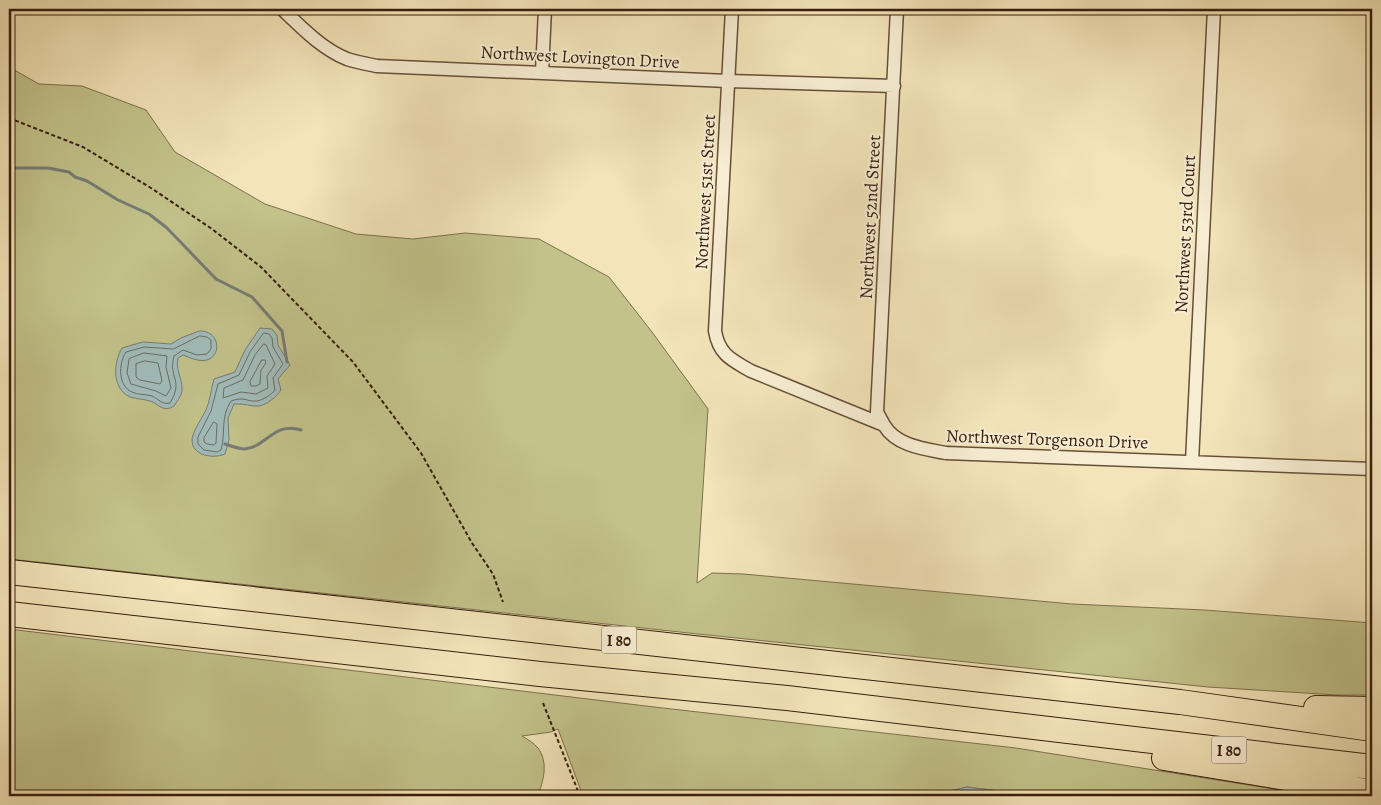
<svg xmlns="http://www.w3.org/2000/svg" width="1381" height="805" font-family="Alegreya,serif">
<rect width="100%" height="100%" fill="#f3e4b9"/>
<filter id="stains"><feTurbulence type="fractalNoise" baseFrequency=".004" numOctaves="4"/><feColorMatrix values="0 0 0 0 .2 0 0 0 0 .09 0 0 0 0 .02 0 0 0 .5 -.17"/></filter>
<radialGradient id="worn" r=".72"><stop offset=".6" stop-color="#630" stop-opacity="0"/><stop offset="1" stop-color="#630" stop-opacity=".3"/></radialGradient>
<!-- green -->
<path fill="#c2c28a" stroke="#7d704c" d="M9 67 39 84 82 86 146 110 175 152 265 204 356 234 413 239 465 233 539 239 609 277 652 332 708 409 697 583 712 573 743 574 1072 604 1205 610 1372 623V695H1337L1208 687 698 634 9 559Z
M9 629 654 707 1016 748 1318 796H1038L967 787 930 796H583L558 729 551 732 522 736C527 739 534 743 538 748 549 763 543 781 538 796H9Z"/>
<!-- water -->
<path fill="#a1bcba" stroke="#777c75" d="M260 328 272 329 277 335 278 345 290 365 278 379 281 390C276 397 268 404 259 406 252 407 244 403 234 404L228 418 229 440 225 454C211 460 187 454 193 435 196 426 202 418 206 410 210 401 211 389 214 379L235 372 245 350Z
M199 331C220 330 222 356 207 360 199 362 191 358 183 355L178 358C175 370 183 379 182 391 181 397 177 401 174 406 163 413 159 404 150 401 143 399 137 399 130 397 112 389 113 363 122 348L143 342 171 344 181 338Z
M967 787 1037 796H930Z"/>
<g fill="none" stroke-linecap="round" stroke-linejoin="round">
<!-- shore -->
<path stroke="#6c6c64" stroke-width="1" d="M264 333 269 334 272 338 273 347 283 364 273 378 275 390C272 394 263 400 257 401 247 402 244 396 231 401 220 418 226 432 221 450L217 452 204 450 198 444V437L211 411 218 384 239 375 250 352Z
M200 336 207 337 211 340V349L207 354 197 355 183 350 174 356C168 378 184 380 170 403 162 405 159 399 152 396 145 394 138 395 132 392 118 386 118 364 126 352L144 347 173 349Z
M264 344 266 345 275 364 267 376 268 388 256 394 241 392 223 398 224 388 243 380 255 355Z
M144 353 167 356 166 367 171 388 166 396 156 391 131 384 127 373 129 359Z
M262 360H265L266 363 261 370 260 384 256 386H251L250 382Z
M145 361 158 363 162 381 160 384 140 380 136 377V364Z
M214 422 217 424 216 443 214 445 207 444 204 442V438Z"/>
<!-- stream -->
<path stroke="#777c75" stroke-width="3" d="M9 168H48L69 172 75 177 87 181 118 200 149 214 167 228 216 279 252 297 282 331 287 362
M225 444C231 446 239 449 245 449 266 447 275 421 301 430"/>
<!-- lane casing -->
<g stroke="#674f38" stroke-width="9">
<path id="lane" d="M9 22 10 9"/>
</g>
<!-- street casing -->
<g stroke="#674f38" stroke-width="15">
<path id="street" d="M282 9C301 27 322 49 347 59 356 62 367 64 377 66L728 81 894 86
M732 9 715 331C719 355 732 360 751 371L884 425C896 446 925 449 946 453L1372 469
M542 72 545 9
M884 425 877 412 897 9
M1192 462 1214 9"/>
</g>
<!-- highway casing -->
<g stroke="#381d0d" stroke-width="26">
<path id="highway" d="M9 572 1180 702 1372 729
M9 614 540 674 787 698 1372 767
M1316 708 1372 709
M1164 758 1372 792"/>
</g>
<!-- path -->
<path stroke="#381d0d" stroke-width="2" stroke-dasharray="4 2.5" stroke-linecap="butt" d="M9 118 83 147 151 188 212 229 261 267 353 362 421 453 472 543 493 574 503 602
M543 703 580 796"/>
<!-- lane -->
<use href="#lane" stroke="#f7edd2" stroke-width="6"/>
<!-- street -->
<use href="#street" stroke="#f7edd2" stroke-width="12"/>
<!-- highway -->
<use href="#highway" stroke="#f3e4b9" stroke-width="24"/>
</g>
<g text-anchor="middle" stroke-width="4" stroke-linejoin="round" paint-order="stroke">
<!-- shield labels -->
<g fill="#f7edd2" stroke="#715b48" stroke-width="1">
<rect x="601.5" y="626.5" width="35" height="27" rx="4"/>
<rect x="1211.5" y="736.5" width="35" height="27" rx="4"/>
</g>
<g font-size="16" font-weight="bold" fill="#381d0d">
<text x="619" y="646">I 80</text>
<text x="1229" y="756">I 80</text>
</g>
<!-- street labels -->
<g font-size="18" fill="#381d0d" stroke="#f7edd2">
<text transform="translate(580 57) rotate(3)" y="6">Northwest Lovington Drive</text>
<text transform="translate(705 192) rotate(-87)" y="6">Northwest 51st Street</text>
<text transform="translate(870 217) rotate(-87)" y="6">Northwest 52nd Street</text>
<text transform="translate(1185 234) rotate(-87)" y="6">Northwest 53rd Court</text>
<text transform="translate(1047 439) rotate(2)" y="6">Northwest Torgenson Drive</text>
</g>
</g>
<!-- margin -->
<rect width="1381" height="805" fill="none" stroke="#f3e4b9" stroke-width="30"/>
<rect x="10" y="10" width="1361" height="785" fill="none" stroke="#381d0d" stroke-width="2.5"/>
<rect x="15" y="15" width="1351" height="775" fill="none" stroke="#381d0d"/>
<rect width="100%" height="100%" filter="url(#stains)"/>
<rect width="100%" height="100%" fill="url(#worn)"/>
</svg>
